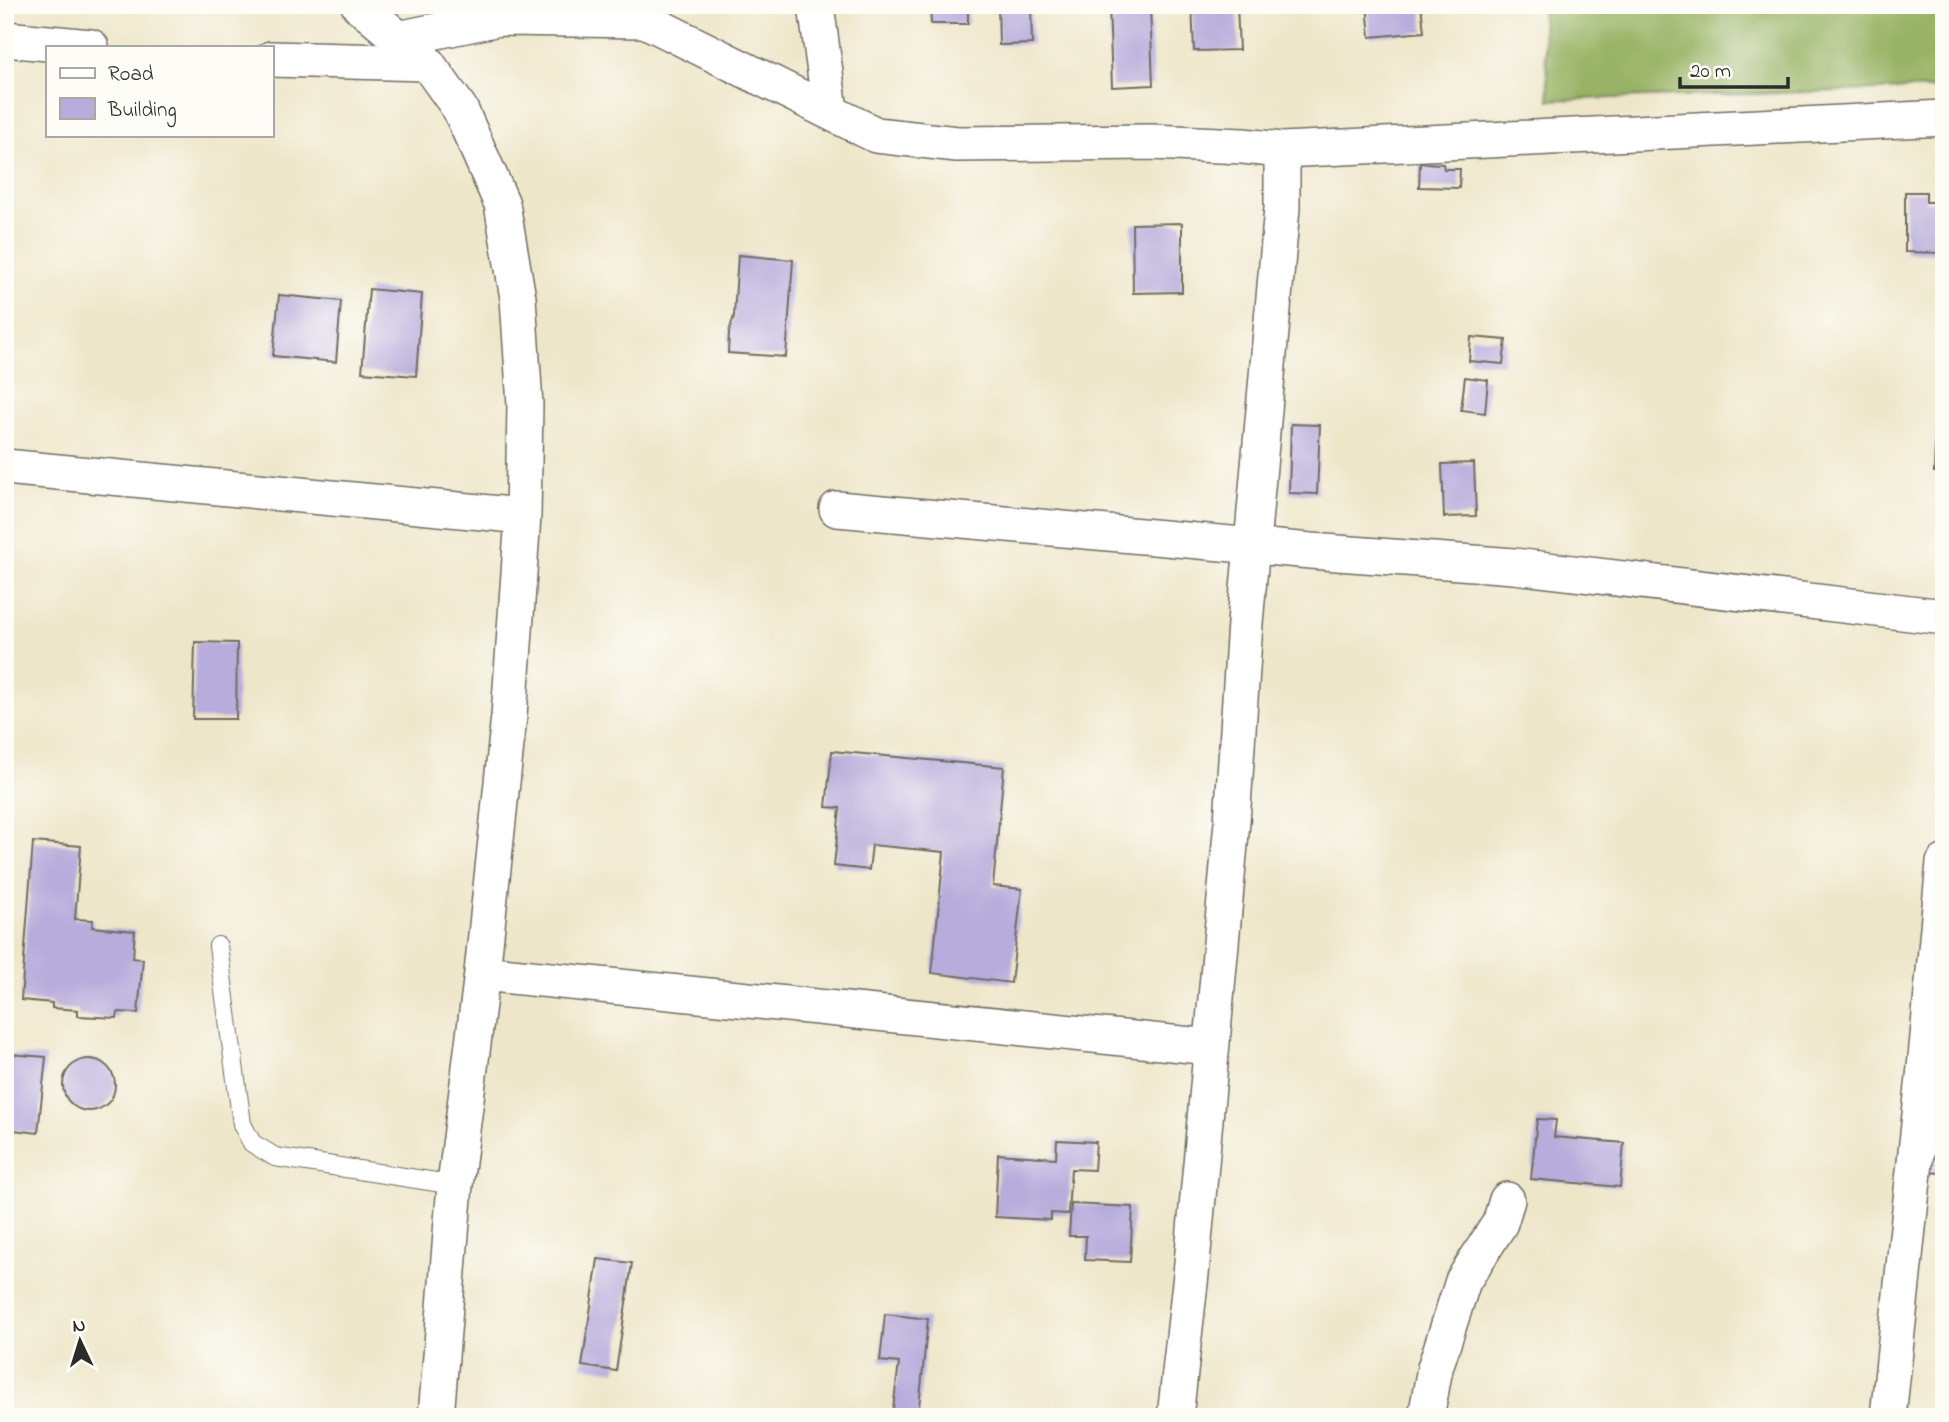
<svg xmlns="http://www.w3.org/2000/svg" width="1949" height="1422" font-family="'Indie Flower',sans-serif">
<rect width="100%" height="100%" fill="#fdfcf7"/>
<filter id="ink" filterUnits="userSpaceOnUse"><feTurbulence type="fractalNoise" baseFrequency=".0143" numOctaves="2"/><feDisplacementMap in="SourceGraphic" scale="14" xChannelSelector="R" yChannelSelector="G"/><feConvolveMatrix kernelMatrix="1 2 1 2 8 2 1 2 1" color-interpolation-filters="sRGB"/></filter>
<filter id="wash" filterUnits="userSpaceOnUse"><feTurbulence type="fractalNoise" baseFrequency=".00686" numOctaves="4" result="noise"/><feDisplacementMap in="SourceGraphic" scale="28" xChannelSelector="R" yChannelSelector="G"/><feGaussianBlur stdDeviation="1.57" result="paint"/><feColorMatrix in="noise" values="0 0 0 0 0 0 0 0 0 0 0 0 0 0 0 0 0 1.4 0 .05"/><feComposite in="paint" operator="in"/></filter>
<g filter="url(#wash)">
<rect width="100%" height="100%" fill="#eee6c9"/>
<!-- forest -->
<path fill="#98b365" stroke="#626f48" stroke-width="2" d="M1541 5H1944V88L1549 100Z"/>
<g id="blocks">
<!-- building -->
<path fill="#b7acdb" d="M930 5H968V24H931Z
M998 5H1031L1032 44 999 45Z
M1109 5H1150L1153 85 1112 87Z
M1192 5H1237L1239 50 1194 51Z
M1367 5H1421L1424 32 1370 37Z
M1420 163 1443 164 1444 169H1460L1459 188 1419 187Z
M1905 192H1926V202H1944V253L1905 252Z
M1182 223V292L1133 293 1132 224Z
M738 255 793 260 786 357 728 353 729 332 734 316Z
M369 289 422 294 416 376 362 372Z
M279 295 341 301 336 362 273 356Z
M1471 337 1506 340 1503 364 1469 361Z
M1937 375 1944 376V414H1936Z
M1465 377 1488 380 1485 413 1461 410Z
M1291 424 1320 425 1317 494 1289 493Z
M1936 425 1944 426V472H1934Z
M1474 463 1476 516 1444 517 1442 464Z
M195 642 237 643 236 719H193Z
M832 751 1004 767 993 886 1022 889 1011 983 932 973 944 852 872 845 869 870 834 866 840 808 826 807Z
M33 842 81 846 75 919 93 920 92 927 135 931 133 958 143 959 138 1013 118 1012 117 1018 78 1016V1010L52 1008V1003L21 1000Z
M8 1054 46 1057 38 1133 5 1129V1079Z
M63 1085a26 26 0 1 1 52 0a26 26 0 1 1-52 0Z
M1537 1119 1556 1120 1554 1137 1624 1143 1620 1187 1531 1179Z
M1924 1132 1944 1134V1173L1921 1172Z
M1057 1140 1096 1142 1094 1170 1071 1169 1068 1214 1051 1213V1220L995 1217 998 1154 1056 1158Z
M1071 1204 1133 1207 1130 1262 1085 1260 1086 1236H1069Z
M598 1259 632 1263 616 1371 582 1366Z
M885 1314 928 1319 918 1417H892L899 1363 880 1361Z"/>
</g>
</g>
<g filter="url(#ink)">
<use href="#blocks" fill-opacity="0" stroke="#6f6c62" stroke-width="2"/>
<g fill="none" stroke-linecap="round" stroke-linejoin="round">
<!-- lane casing -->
<g stroke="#6f6c62" stroke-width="20">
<path id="lane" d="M218 946 242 1124 252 1143 275 1157 455 1185"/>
</g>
<!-- street casing -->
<g stroke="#6f6c62" stroke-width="38">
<path id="street" d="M359 5 427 63 460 109 502 204 518 298 525 405 523 516 509 716 482 973 455 1185 436 1417
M816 5 830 110
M5 39 91 47
M398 39 499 18 645 20 876 135 957 144 1151 142 1243 146 1282 150 1944 118
M271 59 427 63
M5 467 523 516
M837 509 1311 551 1514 566 1944 617
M482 973 1211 1047
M1175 1417 1191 1274 1232 822 1245 623 1282 208V150
M1426 1417 1435 1368 1463 1281 1500 1223 1507 1200
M1888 1417 1926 1058 1944 863"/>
</g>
<!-- lane -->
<use href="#lane" stroke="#fff" stroke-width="18"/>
<!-- street -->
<use href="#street" stroke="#fff" stroke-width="35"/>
</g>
</g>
<!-- margin -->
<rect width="1949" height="1422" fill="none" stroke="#fdfcf7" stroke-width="28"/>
<!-- legend -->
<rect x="46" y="46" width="228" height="91" fill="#fdfcf7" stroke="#a9a8a5" stroke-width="2"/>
<rect x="60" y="68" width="35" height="10" fill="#ffffff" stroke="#a9a8a5" stroke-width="2"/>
<text x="108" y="80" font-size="21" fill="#2b2b2b">Road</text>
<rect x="60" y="98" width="35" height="21" fill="#b7acdb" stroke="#a9a8a5" stroke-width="2"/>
<text x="108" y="116" font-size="21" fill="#2b2b2b">Building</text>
<!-- north arrow -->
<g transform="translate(80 1341) rotate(356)" stroke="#fdfcf7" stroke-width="5" paint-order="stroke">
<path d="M0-5L12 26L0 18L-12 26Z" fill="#2b2b2b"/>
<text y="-10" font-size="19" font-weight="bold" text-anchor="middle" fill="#2b2b2b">N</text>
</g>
<!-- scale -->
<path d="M1680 77v10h108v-10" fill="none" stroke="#2b2b2b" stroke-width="3.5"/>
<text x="1690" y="77" font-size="21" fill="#2b2b2b" stroke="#fdfcf7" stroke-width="5" paint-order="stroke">20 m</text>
</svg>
